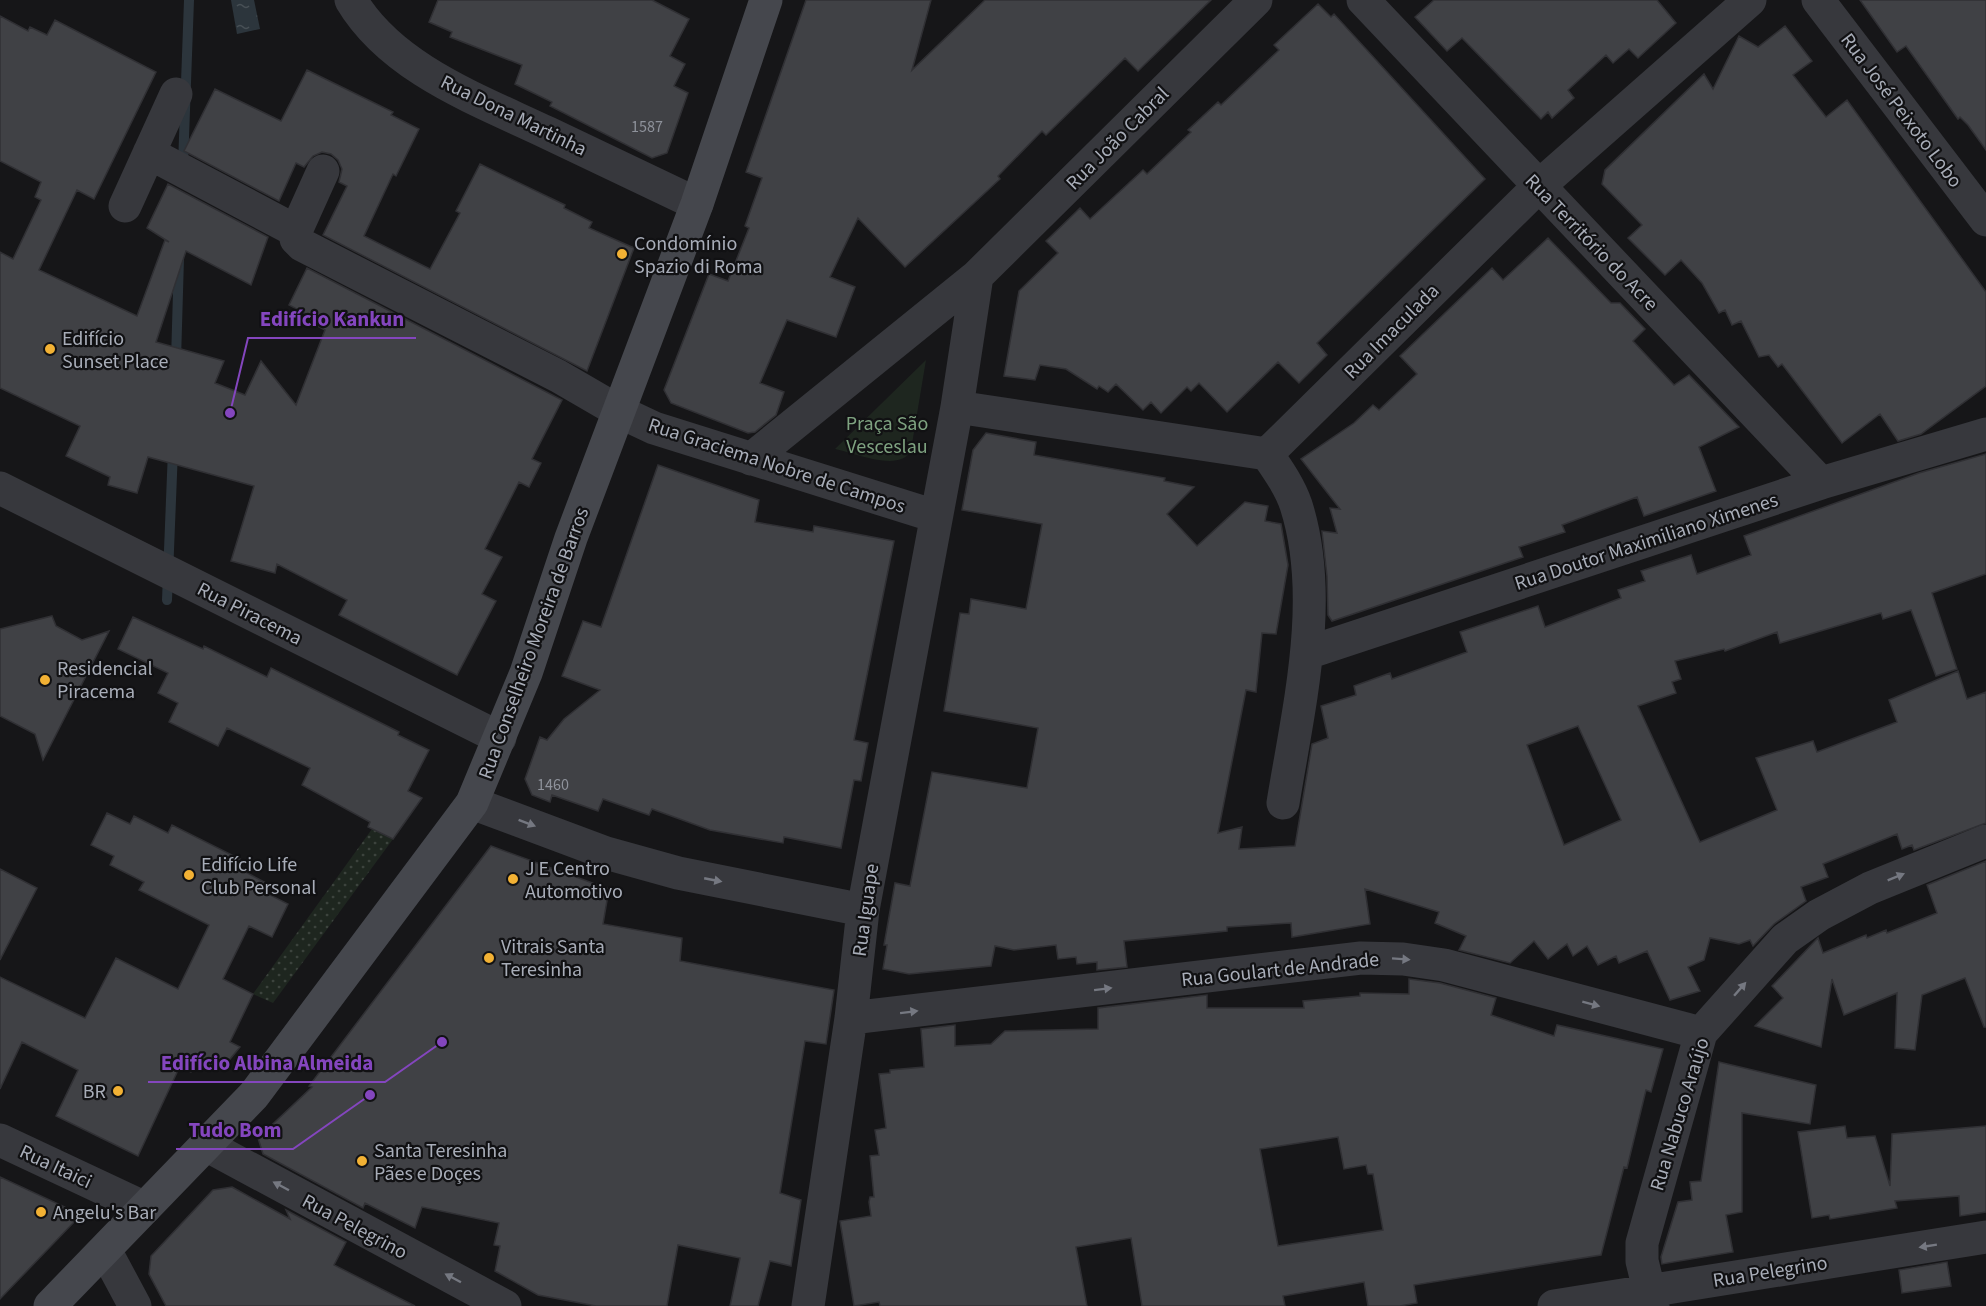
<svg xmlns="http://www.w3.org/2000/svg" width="1986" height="1306" font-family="'Source Sans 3',sans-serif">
<defs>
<pattern id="grass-dots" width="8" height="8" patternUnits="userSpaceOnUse" patternTransform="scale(1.5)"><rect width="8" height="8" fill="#1e261f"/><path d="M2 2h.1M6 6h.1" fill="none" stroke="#3c433d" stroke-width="1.8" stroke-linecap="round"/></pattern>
<pattern id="water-ripples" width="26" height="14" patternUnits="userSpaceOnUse" patternTransform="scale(1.5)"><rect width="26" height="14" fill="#2c353c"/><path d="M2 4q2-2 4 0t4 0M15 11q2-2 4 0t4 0" fill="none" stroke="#485056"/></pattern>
</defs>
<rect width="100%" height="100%" fill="#161618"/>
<!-- grass -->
<path fill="url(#grass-dots)" d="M372 829 393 839 273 1003 253 994Z"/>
<!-- park -->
<path fill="#1e261f" d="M926 360 911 450C901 473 855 453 835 449Z"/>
<!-- water -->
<path fill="url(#water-ripples)" d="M231 0H254L260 29 237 34Z"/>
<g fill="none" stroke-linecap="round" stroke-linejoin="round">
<!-- stream -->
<path stroke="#2c353c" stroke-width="10" d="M183 165 189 0
M176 360 179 258
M167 600 173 450"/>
</g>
<!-- building -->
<path fill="#404145" stroke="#303034" stroke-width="1.5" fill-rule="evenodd" d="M438 0H652L689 19 670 56 685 64 674 86 688 93 667 153 652 158 550 106 552 102 515 84 522 65 450 37 452 32 429 22Z
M806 0H931L912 70 985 0H1211L1138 71 1125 58 1046 135 1042 131 998 176 1000 179 905 267 858 218 830 277 855 287 836 337 787 320 760 383 784 392 776 415 755 432 748 433 671 403 664 390 709 274 728 281 749 228 745 226 762 178 746 172Z
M1434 0H1657L1676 23 1638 58 1629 49 1613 63 1606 55 1568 90 1574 98 1552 118 1548 112 1541 119 1462 38 1447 51 1415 17Z
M1860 0H1986V150L1968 125 1960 117 1958 119 1906 46 1897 52Z
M1318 4 1331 17 1334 14 1485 179 1317 343 1327 355 1299 383 1278 362 1227 412 1199 383 1191 391 1187 387 1161 413 1151 402 1143 410 1116 384 1108 392 1099 386 1097 389 1066 369 1040 365 1035 380 1004 376 1019 291 1058 253 1046 241 1080 208 1090 219 1143 170 1147 174 1191 132 1188 130 1218 102 1221 105 1279 50 1274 45Z
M0 16 28 31 30 27 47 35 55 20 156 72 94 199 77 190 39 270 137 316 165 240 169 242 147 228 168 184 268 237 251 285 186 251 156 342 224 361 215 383 245 395 261 361 296 405 325 330 310 322 312 317 289 305 307 268 562 400 532 459 541 463 529 487 519 482 485 549 502 557 482 594 496 601 457 675 339 615 347 600 277 564 275 573 231 561 254 486 148 457 137 493 108 485 110 477 66 456 80 426 0 388V252L13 259 41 200 35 197 41 182 0 161Z
M1785 26 1812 61 1793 75 1826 117 1847 100 1986 292V386L1921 434 1898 441 1880 414 1842 443 1782 364 1778 367 1769 355 1759 357 1741 321 1732 325 1725 310 1719 313 1702 283 1681 260 1665 275 1628 238 1642 225 1602 184 1605 170 1704 74 1713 89 1739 36 1758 47Z
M307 70 393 112 391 115 419 129 396 176 393 174 364 236 430 269 460 213 456 211 480 164 565 205 564 208 592 222 589 228 634 248 587 371 323 235 347 186 339 182 342 169 338 160 331 154 322 152 313 156 304 167 296 163 279 201 184 151 215 89 281 121Z
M1548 238 1611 303H1620L1645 329 1633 341 1674 385 1689 375 1739 427 1699 447 1716 491 1644 516 1637 497 1562 525 1565 532 1519 547 1523 557 1332 621 1328 615 1327 576 1322 531 1337 533 1330 508 1340 509 1301 459 1354 423 1373 405 1379 410 1417 374 1400 356 1492 268 1503 280Z
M986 433 1036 442 1034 455 1165 478 1164 481 1194 487 1167 514 1197 546 1245 502 1268 506 1265 521 1281 524 1288 565 1276 634 1262 633 1256 692 1246 690 1218 833 1242 827 1239 849 1295 846 1312 744 1328 738 1321 706 1356 695 1354 686 1390 673 1392 679 1467 652 1460 632 1538 606 1545 627 1621 598 1618 590 1645 581 1641 571 1691 555 1697 574 1751 555 1744 536 1919 473 1986 454V574L1932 593 1957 669 1936 676 1911 610 1883 619 1881 613 1780 643 1777 632 1725 651 1724 649 1675 661 1681 679 1672 682 1676 693 1638 706 1700 842 1777 810 1756 758 1813 741 1817 752 1897 722 1889 700 1958 671 1967 699 1986 692V823L1914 850 1912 845 1902 849 1897 834 1823 864 1828 877 1801 887 1806 901 1774 924 1753 946 1750 940 1739 944 1710 938 1704 960 1688 967 1700 991 1670 1000 1647 951 1619 963 1616 956 1598 965 1587 946 1573 956 1567 944 1548 959 1534 941 1510 963 1459 950 1466 936 1435 923 1439 912 1365 889 1370 924 1292 937 1291 923 1227 927V931L1124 941 1127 967 1097 970V962L1077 964 1076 957 1058 959 1056 945 1014 950 995 946 991 966 909 974 883 969 887 945H884L895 883 910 886 932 772 1027 788 1038 728 944 711 960 613 969 614 971 599 1026 609 1042 524 962 510 973 450ZM1578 726 1621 820 1564 845 1527 745Z
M658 465 759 500 755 522 813 532 814 526 894 541 854 740 868 743 861 781 854 780 841 848 784 837 783 843 710 830 652 809 649 815 603 799 598 811 552 795 550 802 532 795 525 779 540 737 547 740 564 719 600 690 562 676 583 621 601 627Z
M52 616 56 626 82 640 109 631 43 760 35 734 0 716V629Z
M133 617 203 649 204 646 267 677 271 668 399 732 398 735 429 750 408 791 422 798 393 839 368 827 370 822 302 785 310 768 227 728 218 746 169 722 178 703 158 693 168 673 118 649Z
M107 813 130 824 134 816 168 833 172 825 240 859 236 867 270 885 266 893 288 904 272 937 249 926 223 979 253 994 230 1042 240 1047 221 1070 198 1059 191 1072 180 1066 138 1156 56 1116 78 1070 22 1042 0 1089V977L85 1018 116 958 178 989 209 925 139 890 144 882 110 865 114 856 91 845Z
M491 846 609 889 603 924 682 938 680 961 834 990 826 1044 805 1041 780 1193 801 1200 791 1266 770 1261 758 1306H730L740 1258 678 1245 667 1306H596L538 1295 495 1271 500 1246 494 1245 499 1223 422 1207 415 1228 365 1203 363 1208 263 1154 258 1138 312 1087 309 1086Z
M1986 861V1027H1984L1965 978 1922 995 1915 1050 1895 1048 1897 993 1844 1015 1832 979 1821 1047 1755 1026 1783 998 1772 986 1815 941 1818 938 1823 953 1866 935 1867 938 1886 930 1887 933 1937 913 1927 885Z
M0 869 37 888 0 960Z
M1409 979 1440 983 1496 998 1491 1015 1554 1036 1557 1025 1663 1049 1651 1092 1646 1090 1627 1168 1624 1167 1601 1255 1414 1285 1417 1303 1400 1306H1368L1364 1282 1283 1296 1285 1306H1142L1131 1238 1076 1247 1087 1306H880L879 1302 854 1306 840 1221 871 1216 869 1202 870 1197H874L870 1156 879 1155 875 1130 886 1128 879 1074 890 1073V1070L924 1067 921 1029 955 1025V1046L991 1044 1005 1031 1098 1029V1008L1207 995V1008H1304L1303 1001 1360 996V993L1409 994ZM1338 1137 1344 1169 1366 1165 1368 1174H1373L1383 1230 1278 1246 1260 1149Z
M1719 1062 1816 1085 1810 1124 1742 1113V1212L1726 1215 1733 1252 1662 1264 1661 1257 1678 1202 1692 1200 1690 1182 1701 1181Z
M1845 1126 1847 1138 1875 1136 1890 1186 1892 1134 1986 1126V1212L1960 1216 1959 1196 1895 1201 1897 1208 1830 1219 1829 1215 1812 1218 1798 1132Z
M0 1177 67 1208 76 1220 0 1299Z
M232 1187 290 1219 286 1210 346 1242 334 1265 415 1306H166L149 1274 151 1256 213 1190Z
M1947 1262 1951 1286 1902 1293 1899 1270Z"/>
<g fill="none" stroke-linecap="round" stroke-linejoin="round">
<!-- street -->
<path stroke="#37383d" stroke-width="33" d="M351 0C392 69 479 100 548 133 598 157 647 180 697 204
M1363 0 1821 483
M1818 0 1986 220
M149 153 296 231V239L302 245 558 376 620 412 654 428 935 516
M125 206 176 94
M296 231 323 171
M957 407 1267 454 1539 186 1750 0
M1267 454C1278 470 1290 487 1296 505 1326 598 1298 710 1283 803
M751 459 977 276 1256 0
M0 488 500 738
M1307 653 1821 483 1986 434
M472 803 606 853 678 873 863 910
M851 1018 1361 958 1403 959 1444 965 1701 1033
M0 1140 145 1208
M206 1145 505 1306
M105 1250 135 1306
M808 1306 851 1018 863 910 957 407 977 276
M1554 1306 1986 1237
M1653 1306 1642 1261V1243L1701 1033 1785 939 1819 915 1870 888 1986 841"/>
<!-- secondary -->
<path stroke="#45474d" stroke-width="33" d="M50 1306 254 1095 472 803 526 673 571 538 697 204 766 0"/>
</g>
<!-- one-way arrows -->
<defs><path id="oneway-solid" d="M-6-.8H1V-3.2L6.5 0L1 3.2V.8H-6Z" transform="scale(1.5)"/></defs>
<g fill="#757881">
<use href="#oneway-solid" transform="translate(527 823) rotate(21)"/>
<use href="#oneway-solid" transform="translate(1896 877) rotate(-22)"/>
<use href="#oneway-solid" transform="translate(713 880) rotate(11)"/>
<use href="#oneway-solid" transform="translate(1401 959) rotate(4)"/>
<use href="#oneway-solid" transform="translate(1103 989) rotate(-7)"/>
<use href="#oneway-solid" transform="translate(1740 989) rotate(-49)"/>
<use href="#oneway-solid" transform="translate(1591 1004) rotate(15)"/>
<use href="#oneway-solid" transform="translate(909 1012) rotate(-7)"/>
<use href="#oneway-solid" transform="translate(281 1186) rotate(-152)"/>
<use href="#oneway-solid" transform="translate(1928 1246) rotate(171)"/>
<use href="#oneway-solid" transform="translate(453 1278) rotate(-152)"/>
</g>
<!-- markers -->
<g fill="#f2b134" stroke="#111113" stroke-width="2">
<circle cx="622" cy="254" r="6"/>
<circle cx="50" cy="349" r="6"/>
<circle cx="45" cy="680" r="6"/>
<circle cx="189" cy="875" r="6"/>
<circle cx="513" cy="879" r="6"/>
<circle cx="489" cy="958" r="6"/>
<circle cx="118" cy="1091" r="6"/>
<circle cx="362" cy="1161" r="6"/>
<circle cx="41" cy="1212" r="6"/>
</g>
<g text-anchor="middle" stroke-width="4.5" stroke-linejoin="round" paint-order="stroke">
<!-- number labels -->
<g font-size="16" fill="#8e929b">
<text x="647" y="132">1587</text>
<text x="553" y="790">1460</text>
</g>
<!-- street labels -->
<g font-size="20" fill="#a8adb8" stroke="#111113">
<text transform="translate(1902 110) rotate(53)" y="7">Rua José Peixoto Lobo</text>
<text transform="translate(514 115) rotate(26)" y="7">Rua Dona Martinha</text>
<text transform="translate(1117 138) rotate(-45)" y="7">Rua João Cabral</text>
<text transform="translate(1592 242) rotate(46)" y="7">Rua Território do Acre</text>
<text transform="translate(1391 331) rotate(-45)" y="7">Rua Imaculada</text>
<text transform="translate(777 465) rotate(18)" y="7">Rua Graciema Nobre de Campos</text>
<text transform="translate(1646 541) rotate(-18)" y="7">Rua Doutor Maximiliano Ximenes</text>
<text transform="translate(250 613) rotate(27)" y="7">Rua Piracema</text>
<text transform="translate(533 643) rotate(-70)" y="7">Rua Conselheiro Moreira de Barros</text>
<text transform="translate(865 910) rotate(-82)" y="7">Rua Iguape</text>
<text transform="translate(1280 969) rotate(-6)" y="7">Rua Goulart de Andrade</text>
<text transform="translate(1679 1114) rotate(-73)" y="7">Rua Nabuco Araújo</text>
<text transform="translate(56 1166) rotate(25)" y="7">Rua Itaici</text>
<text transform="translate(355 1226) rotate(28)" y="7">Rua Pelegrino</text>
<text transform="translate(1770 1271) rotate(-9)" y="7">Rua Pelegrino</text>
</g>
<!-- poi labels -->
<g font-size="20" fill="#a8adb8" stroke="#111113" text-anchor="start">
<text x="634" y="250">Condomínio<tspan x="634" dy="23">Spazio di Roma</tspan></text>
<text x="62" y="345">Edifício<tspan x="62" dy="23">Sunset Place</tspan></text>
<text x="57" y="675">Residencial<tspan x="57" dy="23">Piracema</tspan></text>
<text x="201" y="871">Edifício Life<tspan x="201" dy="23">Club Personal</tspan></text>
<text x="525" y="875">J E Centro<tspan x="525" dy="23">Automotivo</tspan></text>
<text x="501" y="953">Vitrais Santa<tspan x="501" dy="23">Teresinha</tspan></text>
<text x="106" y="1098" text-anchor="end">BR</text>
<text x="374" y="1157">Santa Teresinha<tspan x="374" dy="23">Pães e Doçes</tspan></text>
<text x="53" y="1219">Angelu's Bar</text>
</g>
<!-- park labels -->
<g font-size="20" fill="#7fa381" stroke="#111113">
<text x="887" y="430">Praça São<tspan x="887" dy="23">Vesceslau</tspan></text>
</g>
</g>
<!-- callouts -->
<path fill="none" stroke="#8446be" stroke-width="2" d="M230 413L248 338H416M442 1042L385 1082H148M370 1095L293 1149H176"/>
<g fill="#8446be" stroke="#111113" stroke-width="2">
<circle cx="230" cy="413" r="6"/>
<circle cx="442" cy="1042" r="6"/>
<circle cx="370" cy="1095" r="6"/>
</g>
<g font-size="21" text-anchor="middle" font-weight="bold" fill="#8446be" stroke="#111113" stroke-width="4.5" stroke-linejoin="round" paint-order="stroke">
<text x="332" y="326">Edifício Kankun</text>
<text x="267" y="1070">Edifício Albina Almeida</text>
<text x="235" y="1137">Tudo Bom</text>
</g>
</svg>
